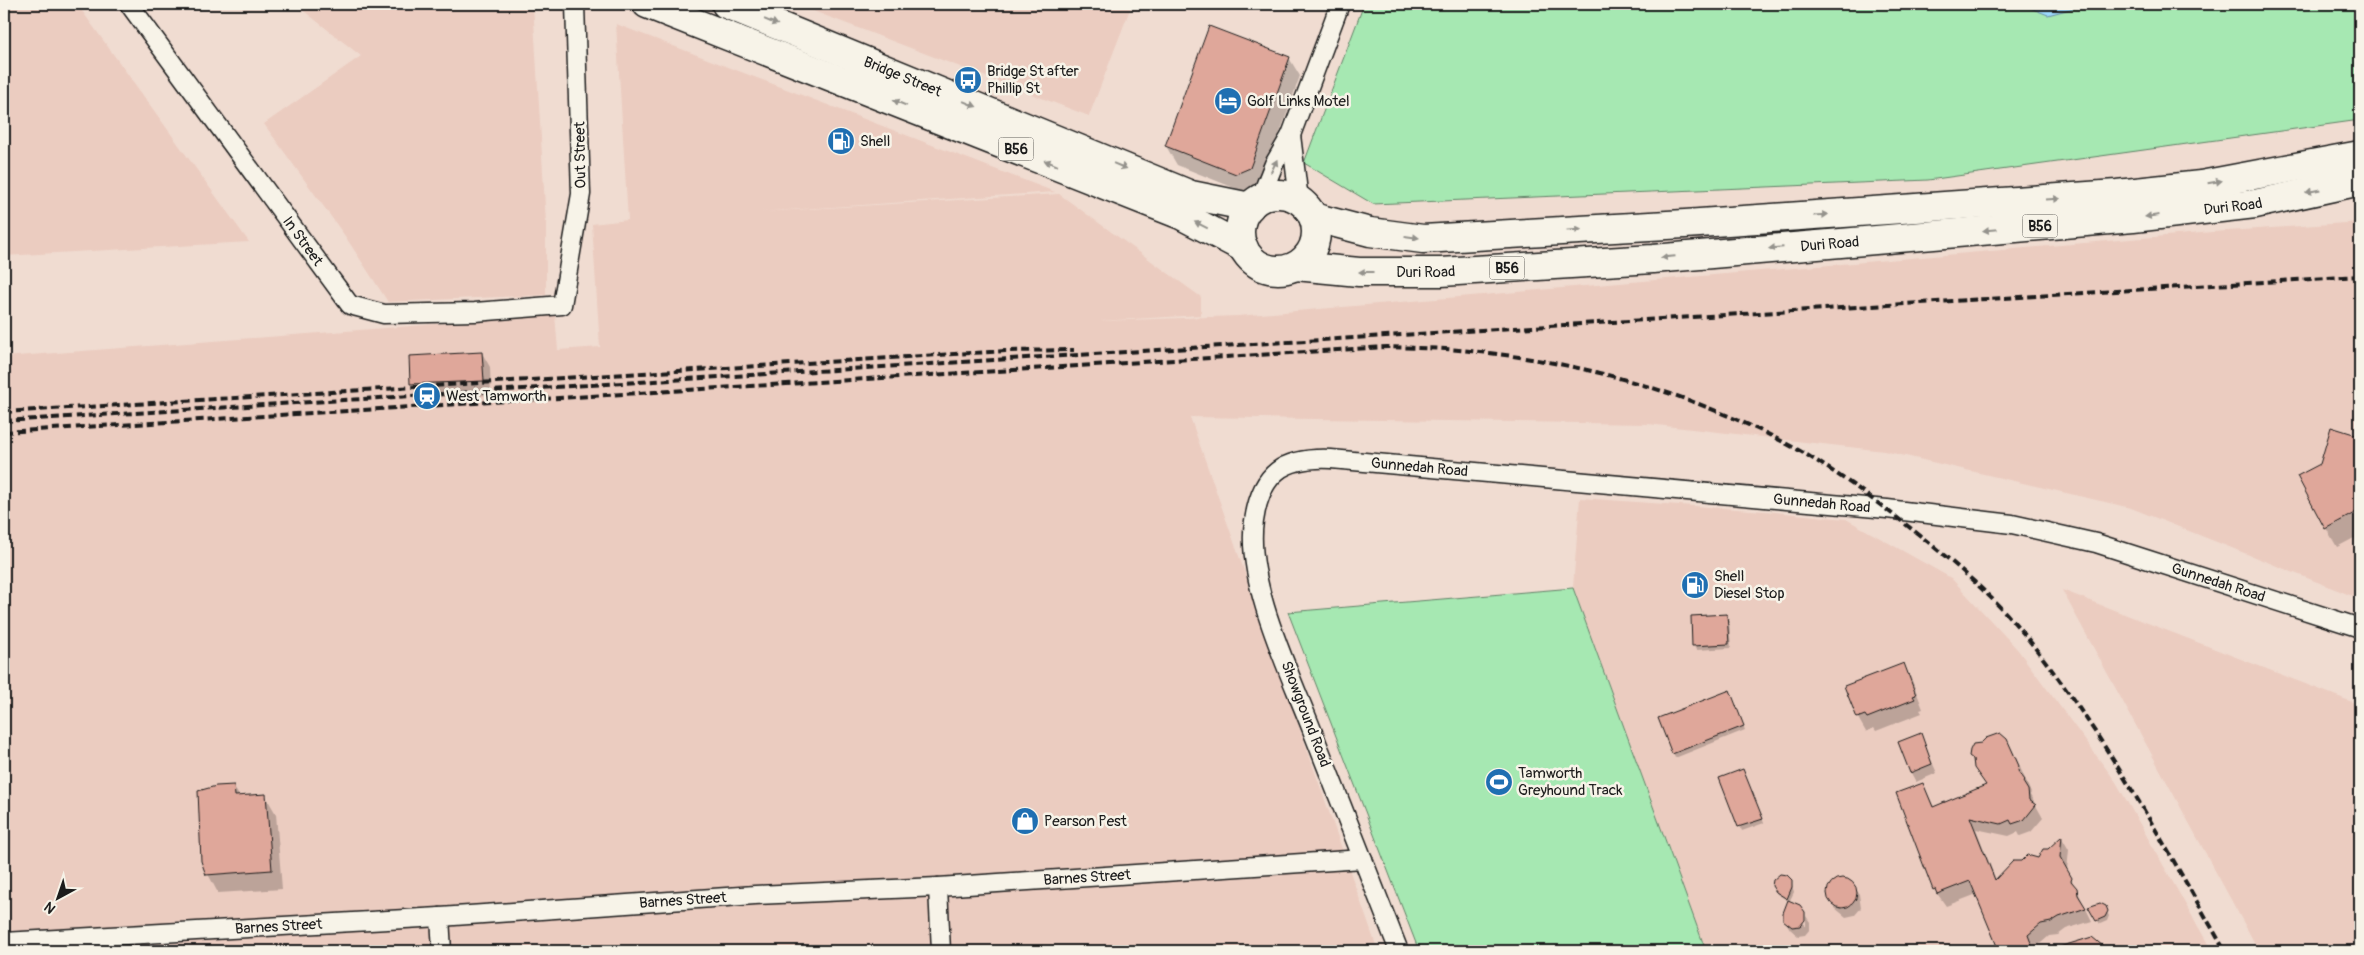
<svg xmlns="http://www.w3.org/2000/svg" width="2364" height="955" font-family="Pangolin,sans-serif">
<rect width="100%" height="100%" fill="#f0dcd1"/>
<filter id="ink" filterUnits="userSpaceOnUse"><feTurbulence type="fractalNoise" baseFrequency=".02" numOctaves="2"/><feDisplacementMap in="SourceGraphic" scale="10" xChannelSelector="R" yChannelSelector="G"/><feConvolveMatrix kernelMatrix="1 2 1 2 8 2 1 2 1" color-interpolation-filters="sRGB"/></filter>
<g filter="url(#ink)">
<!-- built -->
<path fill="#ebccc0" d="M4 4H77L249 242 4 256Z
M295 4H533L546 223V295L388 302 345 236 264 124 361 56Z
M795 4H1132L1089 116Z
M616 24 1055 192 759 212 1059 194 1201 297V315L1100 321 1238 316 2212 232 2360 222V599L2131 508 1884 451 1648 424 1190 417 1378 951H4V357L555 315 558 350 600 347 592 224 628 220Z
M1580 498 1765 511 1846 519 1951 578 2018 650 2116 782 2212 951H1706L1573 588Z
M2062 590 2360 705V951H2259Z"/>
<!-- green -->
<path fill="#a6e8b2" stroke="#618267" d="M1364 4H2360V120L1928 180 1373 204 1304 163Z
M1573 588 1706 951H1419L1288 612Z"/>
<!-- water -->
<path fill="#9cd9fd" stroke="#698da3" d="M2020 4H2089L2048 15Z"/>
<!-- shadow -->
<path fill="#0003" d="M1289 58 1300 76 1261 186 1247 193 1177 165 1166 146Z
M482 353 490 367 491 395 420 398 412 384 410 357Z
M2332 429 2360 437V549L2354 538 2337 547 2326 528 2321 465Z
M1727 616 1729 620 1731 648 1696 650 1694 646Z
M1903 664 1911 678 1923 709 1920 710 1922 713 1876 731 1874 728 1866 732 1858 718Z
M1731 696 1745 730 1675 758 1659 719Z
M1920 735 1937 773 1916 782 1911 773Z
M2007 740 2014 753 2031 793 2030 795 2043 818 2031 832 2020 836 2018 832 2009 836 1976 829 1996 880 2038 859 2062 838 2069 850 2067 870 2092 921 2066 929 2058 935 2049 936 2034 949 2035 951H2000L1977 894 1946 906 1934 889 1923 784 1934 807 1987 786 1970 755Z
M1744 774 1764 823 1742 831 1721 779Z
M233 786 240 797 265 795 276 814 282 889 218 893 208 874Z
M1837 880H1845L1853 885 1859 894 1861 908 1855 915 1846 917 1835 908 1830 899V886Z
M1791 881 1794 892 1789 902 1804 912V926H1806V916L1810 922V929L1805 935 1798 936 1790 929 1784 919 1789 901 1777 894 1775 889Z
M2090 908 2107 912 2109 916 2107 921 2100 924Z
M391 949 393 951H354Z"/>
<!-- building -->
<path fill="#dfa79a" stroke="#1c1c1c" d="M1209 26 1290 57 1250 168 1236 174 1165 146Z
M482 352 484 381 410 384 409 356Z
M2331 427 2360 436V510L2325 529 2297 476 2320 464Z
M1727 614 1729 644 1692 646 1691 616Z
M1904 663 1916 695 1913 696 1915 699 1867 718 1865 715 1857 718 1844 686Z
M1730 690 1744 726 1672 754 1658 718Z
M1921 733 1932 764 1910 773 1898 742Z
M2000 733 2007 739 2019 766 2018 771 2025 780 2023 782 2028 790 2029 800 2036 805 2024 820 2012 824 2010 820 2001 824 1970 817 1995 880 2013 861H2021L2027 855 2038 858 2043 849H2048L2062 836 2060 857 2072 878 2071 881 2077 888 2078 895 2086 908 2059 917 2051 922 2041 924 2028 935 2034 951H1999L1970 881 1937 894 1935 889 1933 890 1896 793 1923 783 1933 807 1986 785 1974 768 1973 759 1969 756 1970 750 1973 744 1981 743 1986 738Z
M1743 769 1763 819 1738 827 1719 778Z
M234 785 235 796 266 794 272 870 206 875 201 861 198 791 216 786Z
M1780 874 1787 875 1792 880V887L1787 899 1776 892 1772 886 1773 880Z
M1827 893a15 15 0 1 1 30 0a15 15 0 1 1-30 0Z
M1788 900 1800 905 1805 912V920L1800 926 1792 927 1783 920V913Z
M2100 903 2106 906 2108 911 2105 917 2096 921 2088 907Z
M2092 937 2109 951H2056V948Z"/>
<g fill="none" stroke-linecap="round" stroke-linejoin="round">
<!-- minor casing -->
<g stroke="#1c1c1c" stroke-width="21">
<g id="minor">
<path id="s1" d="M129 4 350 305 384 314 475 312 562 305 581 194 575 4"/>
<path d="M1291 135 1299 200"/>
<path d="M1260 199 1274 164 1291 135 1340 4"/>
<path d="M938 887 941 951"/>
<path d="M440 917 442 951"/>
<path id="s2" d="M4 942 440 917 755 895 938 887 1363 859"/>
<path id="s3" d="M1399 951C1370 878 1341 804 1312 730 1290 673 1245 582 1254 521 1261 472 1284 457 1331 459L1887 509 2012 524 2096 543 2360 628"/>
</g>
</g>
<!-- primary casing -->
<g stroke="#1c1c1c" stroke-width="31">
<g id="primary">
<path d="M647 4 1181 215 1244 248"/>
<path id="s4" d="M726 4 1191 195 1250 207"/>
<circle cx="1278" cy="232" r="38"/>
<path d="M1313 217 1370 232 1423 239 1685 224 2117 194 2201 185 2360 155"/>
<path id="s5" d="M1296 266 1359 272H1441L1653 259 2133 218 2255 204 2360 181"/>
</g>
</g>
<!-- minor -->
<use href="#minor" stroke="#f7f3e8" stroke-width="18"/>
<!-- primary -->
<use href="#primary" stroke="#f7f3e8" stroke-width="28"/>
<!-- rail -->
<path stroke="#1c1c1c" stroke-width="4" stroke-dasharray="8 4" stroke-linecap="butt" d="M4 412 1005 351 1074 350
M4 421 2360 276
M4 432 1387 347C1415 348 1443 348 1470 351 1585 362 1699 395 1800 451 1840 474 1877 502 1913 530 1956 564 1998 600 2032 644 2107 739 2165 846 2225 951"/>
</g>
<!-- one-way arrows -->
<defs><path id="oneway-solid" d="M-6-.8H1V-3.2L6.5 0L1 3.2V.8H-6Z" transform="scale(1.25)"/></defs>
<g fill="#94928c">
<use href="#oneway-solid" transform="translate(771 22) rotate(22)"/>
<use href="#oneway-solid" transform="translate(900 103) rotate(-158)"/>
<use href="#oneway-solid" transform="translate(970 104) rotate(22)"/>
<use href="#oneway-solid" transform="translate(1051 163) rotate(-158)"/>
<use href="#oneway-solid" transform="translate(1120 166) rotate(22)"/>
<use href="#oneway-solid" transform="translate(1274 166) rotate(-65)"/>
<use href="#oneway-solid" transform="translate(2215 182) rotate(-10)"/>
<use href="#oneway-solid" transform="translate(2313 191) rotate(168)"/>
<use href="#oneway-solid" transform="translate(2053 199) rotate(-4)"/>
<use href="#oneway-solid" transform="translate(1821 215) rotate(-4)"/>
<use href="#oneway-solid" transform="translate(2152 216) rotate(173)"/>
<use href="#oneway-solid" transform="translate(1201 225) rotate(-154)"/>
<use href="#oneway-solid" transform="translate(1574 230) rotate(-3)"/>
<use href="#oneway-solid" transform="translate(1990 230) rotate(175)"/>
<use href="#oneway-solid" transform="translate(1412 237) rotate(7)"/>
<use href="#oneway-solid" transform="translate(1776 248) rotate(175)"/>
<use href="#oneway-solid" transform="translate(1668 257) rotate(175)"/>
<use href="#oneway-solid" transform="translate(1366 272) rotate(-180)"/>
</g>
</g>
<!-- icons -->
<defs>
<g id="bus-disc" transform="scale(1.4375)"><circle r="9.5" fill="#1f6fb2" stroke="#f7f3e8"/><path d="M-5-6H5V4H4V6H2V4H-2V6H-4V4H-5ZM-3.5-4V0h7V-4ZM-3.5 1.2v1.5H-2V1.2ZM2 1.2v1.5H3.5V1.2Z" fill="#fff"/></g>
<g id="hotel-disc" transform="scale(1.4375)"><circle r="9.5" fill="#1f6fb2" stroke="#f7f3e8"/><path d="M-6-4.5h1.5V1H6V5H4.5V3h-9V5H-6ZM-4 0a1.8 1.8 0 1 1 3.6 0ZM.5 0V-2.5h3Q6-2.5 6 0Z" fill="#fff"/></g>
<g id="fuel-disc" transform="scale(1.4375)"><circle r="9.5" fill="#1f6fb2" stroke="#f7f3e8"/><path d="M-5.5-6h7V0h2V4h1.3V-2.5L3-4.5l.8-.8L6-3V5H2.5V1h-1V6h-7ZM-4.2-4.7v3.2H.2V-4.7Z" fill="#fff"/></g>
<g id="station-disc" transform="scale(1.4375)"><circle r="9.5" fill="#1f6fb2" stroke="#f7f3e8"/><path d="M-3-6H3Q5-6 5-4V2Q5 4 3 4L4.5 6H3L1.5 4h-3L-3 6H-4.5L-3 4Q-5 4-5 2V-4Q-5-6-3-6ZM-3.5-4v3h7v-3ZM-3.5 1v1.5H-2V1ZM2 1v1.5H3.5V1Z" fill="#fff"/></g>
<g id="stadium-disc" transform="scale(1.4375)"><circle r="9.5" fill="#1f6fb2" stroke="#f7f3e8"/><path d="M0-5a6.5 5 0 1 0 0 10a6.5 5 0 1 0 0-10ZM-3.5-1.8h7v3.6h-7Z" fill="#fff"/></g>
<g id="shop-disc" transform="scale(1.4375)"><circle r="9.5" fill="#1f6fb2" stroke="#f7f3e8"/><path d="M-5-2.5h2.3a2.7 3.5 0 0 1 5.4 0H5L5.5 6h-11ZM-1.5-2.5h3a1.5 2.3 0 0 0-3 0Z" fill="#fff"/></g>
</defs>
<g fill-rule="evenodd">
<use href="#bus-disc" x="968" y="80"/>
<use href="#hotel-disc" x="1228" y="101"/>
<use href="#fuel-disc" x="841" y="141"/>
<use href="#station-disc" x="427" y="396"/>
<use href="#fuel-disc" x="1695" y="585"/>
<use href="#stadium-disc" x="1499" y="782"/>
<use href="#shop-disc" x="1025" y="821"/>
</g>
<g text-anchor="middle" stroke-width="5" stroke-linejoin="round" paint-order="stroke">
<!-- shield labels -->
<g fill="#f7f3e8" stroke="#5e5c59" stroke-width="1">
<rect x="998.5" y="137.5" width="35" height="23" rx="4"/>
<rect x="2022.5" y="214.5" width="35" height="23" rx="4"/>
<rect x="1489.5" y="256.5" width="35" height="23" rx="4"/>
</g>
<g font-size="14" font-weight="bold" fill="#1c1c1c">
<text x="1016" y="154">B56</text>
<text x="2040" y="231">B56</text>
<text x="1507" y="273">B56</text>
</g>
<!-- poi labels -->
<g font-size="15" fill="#1c1c1c" stroke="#f7f3e8" text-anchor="start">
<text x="987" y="76">Bridge St after<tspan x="987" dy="17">Phillip St</tspan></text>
<text x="1247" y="106">Golf Links Motel</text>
<text x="860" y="146">Shell</text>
<text x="446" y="401">West Tamworth</text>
<text x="1714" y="581">Shell<tspan x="1714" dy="17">Diesel Stop</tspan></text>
<text x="1518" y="778">Tamworth<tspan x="1518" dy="17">Greyhound Track</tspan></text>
<text x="1044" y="826">Pearson Pest</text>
</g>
<!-- street labels -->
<g font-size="15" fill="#1c1c1c" stroke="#f7f3e8">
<text dy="5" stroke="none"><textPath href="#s4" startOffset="191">Bridge Street</textPath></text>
<text transform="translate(580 155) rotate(-91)" y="5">Out Street</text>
<text dy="5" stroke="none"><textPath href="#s5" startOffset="940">Duri Road</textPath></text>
<text dy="5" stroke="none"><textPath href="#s1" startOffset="294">In Street</textPath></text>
<text dy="5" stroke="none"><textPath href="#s5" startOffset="535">Duri Road</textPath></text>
<text dy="5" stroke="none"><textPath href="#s5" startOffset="130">Duri Road</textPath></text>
<text dy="5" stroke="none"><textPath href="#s3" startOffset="658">Gunnedah Road</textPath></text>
<text dy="5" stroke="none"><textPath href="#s3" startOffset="1062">Gunnedah Road</textPath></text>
<text dy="5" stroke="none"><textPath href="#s3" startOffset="1468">Gunnedah Road</textPath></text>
<text transform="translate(1306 714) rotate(69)" y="5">Showground Road</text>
<text dy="5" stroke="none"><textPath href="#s2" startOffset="1085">Barnes Street</textPath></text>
<text dy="5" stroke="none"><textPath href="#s2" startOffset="680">Barnes Street</textPath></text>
<text dy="5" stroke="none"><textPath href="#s2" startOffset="275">Barnes Street</textPath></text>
</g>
</g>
<!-- margin -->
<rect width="2364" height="955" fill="none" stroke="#f7f3e8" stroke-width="20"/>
<rect x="10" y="10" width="2344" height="935" fill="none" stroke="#1c1c1c" stroke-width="2" filter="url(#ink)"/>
<!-- north arrow -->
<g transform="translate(58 898) rotate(220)" stroke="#f7f3e8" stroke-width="4" paint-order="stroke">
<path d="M0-4L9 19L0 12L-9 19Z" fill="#1c1c1c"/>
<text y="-8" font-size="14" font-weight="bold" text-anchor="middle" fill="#1c1c1c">N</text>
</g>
</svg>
